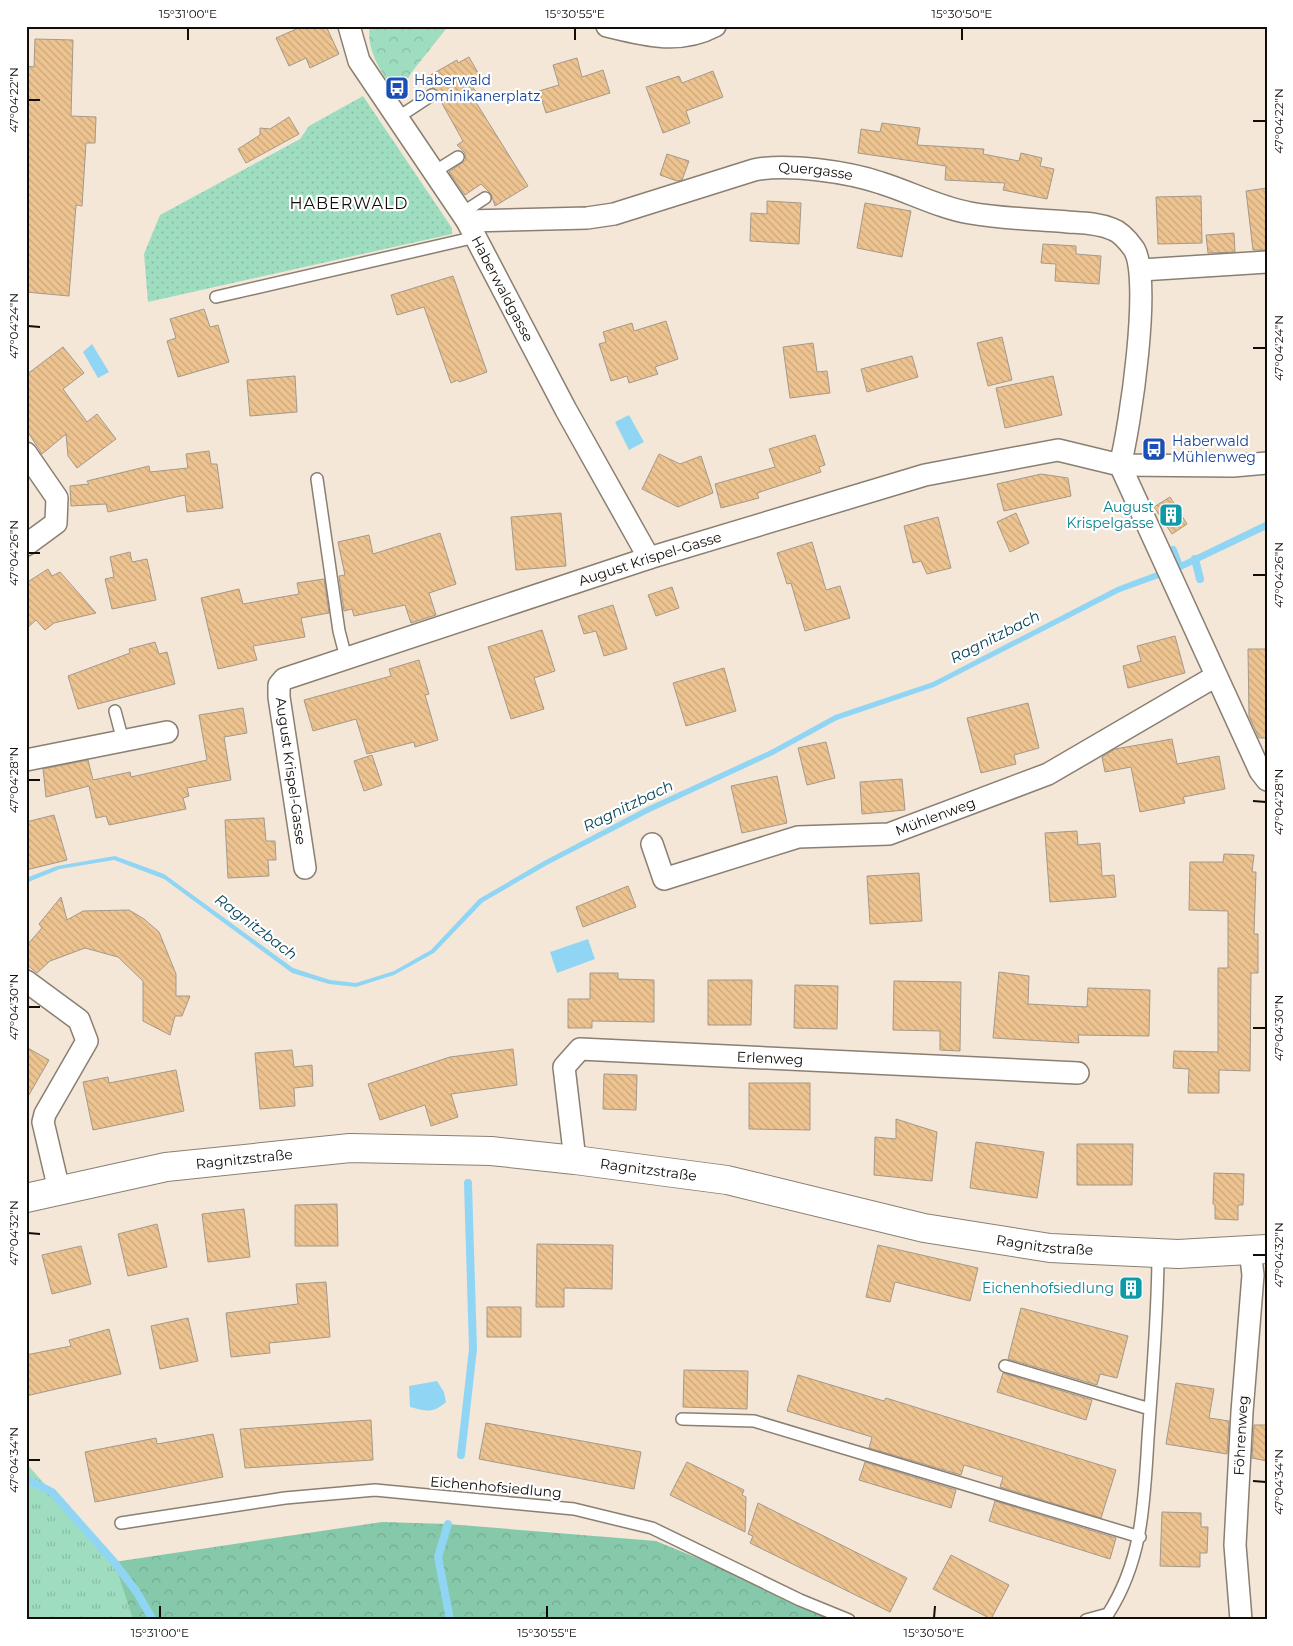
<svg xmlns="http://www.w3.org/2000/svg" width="1293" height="1646" font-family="Montserrat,sans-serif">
<defs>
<pattern id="grass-tufts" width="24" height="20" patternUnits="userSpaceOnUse" patternTransform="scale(1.25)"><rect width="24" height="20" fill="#9fddc0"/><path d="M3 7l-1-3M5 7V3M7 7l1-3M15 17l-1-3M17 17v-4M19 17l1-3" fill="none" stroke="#88bca4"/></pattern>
<pattern id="forest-crowns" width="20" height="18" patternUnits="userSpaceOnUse" patternTransform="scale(1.25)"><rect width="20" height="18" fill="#86c9aa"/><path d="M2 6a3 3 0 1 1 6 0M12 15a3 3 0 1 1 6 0" fill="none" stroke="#73ab91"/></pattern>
<pattern id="park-crowns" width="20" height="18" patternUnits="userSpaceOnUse" patternTransform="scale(1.25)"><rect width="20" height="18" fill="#9fddc0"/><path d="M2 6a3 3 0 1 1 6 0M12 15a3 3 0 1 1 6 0" fill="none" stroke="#88bca4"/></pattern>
<pattern id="garden-dots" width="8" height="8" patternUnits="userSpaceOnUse" patternTransform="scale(1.25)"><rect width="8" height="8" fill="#9fddc0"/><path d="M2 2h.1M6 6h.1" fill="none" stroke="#88bca4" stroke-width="1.8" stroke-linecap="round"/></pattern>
<pattern id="building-back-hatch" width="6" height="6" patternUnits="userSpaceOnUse" patternTransform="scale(1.25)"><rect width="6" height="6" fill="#edc390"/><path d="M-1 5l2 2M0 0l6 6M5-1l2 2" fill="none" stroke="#caa67b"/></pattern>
</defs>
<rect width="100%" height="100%" fill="#f4e7d8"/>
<!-- grass -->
<path fill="url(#grass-tufts)" d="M26 1463 114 1562 133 1620H26Z"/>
<!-- forest -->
<path fill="url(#forest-crowns)" d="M382 1522 448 1524 656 1541 849 1620H133L114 1562Z"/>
<!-- park -->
<path fill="url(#park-crowns)" d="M370 26H452L446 29 411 73 398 97C385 77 365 52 370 26Z"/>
<!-- garden -->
<path fill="url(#garden-dots)" d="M363 96 452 228V234L148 302 144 254 160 215 300 139 309 126Z"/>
<!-- water -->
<path fill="#90d6f4" d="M92 344 109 372 98 378 83 352Z
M629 415 644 442 629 450 615 422Z
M1267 521V529L1181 570 1120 592 934 687 837 720 773 755 650 812 547 865 483 902 434 953 394 975 356 987 329 984 292 973 164 879 114 860 60 869 26 883V878L57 866 115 856 164 874 293 968 330 980 356 983 394 971 431 950 479 899 544 861 647 807 771 750 835 715 933 682 1117 587 1178 564Z
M588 939 595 959 557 973 550 952Z
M437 1381 444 1392 446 1402C433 1414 425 1411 410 1407L409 1386Z"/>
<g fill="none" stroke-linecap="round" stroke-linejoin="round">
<!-- stream -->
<path stroke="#90d6f4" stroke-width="8" d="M1173 550 1179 566
M1195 559 1200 579
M461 1455 473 1349 468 1183
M26 1479 52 1492 114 1562 136 1591 153 1620
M448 1524 438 1557 450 1620"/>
</g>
<!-- building -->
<path fill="url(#building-back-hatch)" stroke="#a5998b" d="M303 26H326L339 54 310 68 306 58 289 66 276 38Z
M35 39 73 40 71 116 96 117 95 143H86L82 206 76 205 69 296 26 292 27 66 34 67Z
M469 57 482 80 472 86 477 93 472 96 528 186 495 206 491 194 481 184 465 195 449 172 466 160 465 153 457 145 463 141 439 98 438 91 433 88 427 77 457 60 458 63Z
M577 58 582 77 603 70 610 93 546 113 539 91 559 85 553 65Z
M713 71 723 97 686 111 690 123 663 133 646 87 679 76 682 83Z
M289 117 299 134 246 163 238 149 260 135V128L270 129Z
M882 123 920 128 917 145 984 149 983 154 1019 161 1021 153 1042 158 1040 166 1054 169 1047 199 1003 190 1005 183 945 180 946 166 858 153 861 129 880 132Z
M667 154 689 161 682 180 677 181 660 175Z
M1267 188V250H1253L1246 191Z
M1201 196 1202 243 1158 244 1156 197Z
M767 201 801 203 799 244 750 241 751 213 767 214Z
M865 203 911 211 902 257 857 248Z
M1234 233 1235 252 1208 253 1206 235Z
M1043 244 1076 246V254L1101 256 1099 284 1055 281 1056 264 1041 263Z
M453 276 487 372 459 382 458 380 451 383 424 307 397 315 391 295Z
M204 309 210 327 218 325 229 362 178 377 167 341 176 338 170 319Z
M666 321 678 359 655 367 658 374 629 383 627 376 611 381 599 344 606 342 603 332 632 323 634 331Z
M1002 337 1012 380 988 386 977 343Z
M813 343 817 372 827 371 830 393 790 398 783 347Z
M63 347 84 373 63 389 87 422 97 414 116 439 77 468 68 456 66 434 42 454 26 429V375Z
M912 356 918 377 867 392 861 369Z
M295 376 297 412 250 416 247 380Z
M1053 376 1062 415 1005 428 996 388Z
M815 435 825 465 819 467 821 472 757 493 759 498 721 508 715 484 775 467 769 449Z
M209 451 211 464H217L223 508 187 512 185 495 108 512 106 504 71 506 70 486 89 484 87 481 149 466 150 472 188 468 186 454Z
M659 454 680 464 701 456 713 493 678 507 642 489Z
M1041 474 1068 478 1071 496 1004 511 997 484Z
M1170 497 1187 524 1172 534 1154 507Z
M561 513 566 566 516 570 511 517Z
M1016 513 1029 543 1010 552 997 522Z
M938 517 951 568 927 574 921 561 913 563 904 526Z
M440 533 456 584 429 593 436 615 411 623 405 605 354 616 352 609 344 611 339 576 345 575 338 542 369 535 373 554Z
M812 542 826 590 840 586 850 618 805 631 791 583 787 584 777 553Z
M130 552 132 562 147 559 156 600 112 609 105 579 114 577 110 557Z
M48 569 52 576 60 572 96 613 54 623 45 630 36 620 26 629V583Z
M324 579 329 613 301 618 305 637 253 646 257 660 218 669 201 598 239 589 243 604 299 594 297 583Z
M672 587 679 608 656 616 648 595Z
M613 605 627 649 604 656 596 631 584 634 578 616Z
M542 630 555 671 534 678 544 709 511 719 488 647Z
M1175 636 1185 673 1128 688 1123 666 1141 661 1137 646Z
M155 642 159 654 167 652 175 684 78 709 68 676 130 653 129 649Z
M1248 649H1267V738H1259L1249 716Z
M419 660 429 694 425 695 438 740 415 747 414 742 367 754 356 719 313 731 304 700 391 676 389 669Z
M724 668 736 711 686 726 673 683Z
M1028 703 1039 748 1014 755 1016 764 981 773 967 718Z
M243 708 247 733 224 737 231 780 187 788 189 796 183 798 186 809 109 825 106 816 96 818 89 786 46 797 43 769 88 760 93 780 130 772 131 777 207 760 199 715Z
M1172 739 1177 764 1219 756 1225 789 1183 797 1185 803 1140 812 1131 767 1105 772 1102 757 1115 749Z
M826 742 835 778 807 785 798 748Z
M372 755 382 785 364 791 354 761Z
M777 776 787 823 742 833 731 786Z
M902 779 905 810 862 814 860 782Z
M54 815 67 860 26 870V822Z
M264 818 266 841H275L276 860H268L269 876 228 878 225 820Z
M1077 831 1078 845 1100 843 1102 876 1114 875 1116 897 1050 902 1045 833Z
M1224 854 1254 855 1252 872H1256L1254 934H1258V973H1251L1250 1071 1219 1070V1093H1188L1189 1069 1173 1068 1174 1051 1218 1052V968H1228V911L1189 910 1190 862H1223Z
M919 873 922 921 870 924 867 876Z
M628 886 636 907 583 927 576 907Z
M61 897 67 920 83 911 129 910 144 919 159 932 176 974V996H190L182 1016H175L170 1035 143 1021V981L118 957 85 948 50 961 37 973 26 964V946L42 928 39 924Z
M999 972 1029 976 1028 1004 1087 1007 1088 988 1150 990 1149 1036 1078 1035 1079 1043 993 1038Z
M590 973H618V979L654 980V1022L592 1021V1028H568V999H590Z
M708 980H752L751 1025H708Z
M894 981 961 982 960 1051 940 1050V1031L893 1030Z
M795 985 838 986 837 1029 794 1028Z
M26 1047 49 1060 26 1100Z
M513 1049 517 1085 451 1094 458 1117 431 1126 425 1105 380 1120 368 1084 450 1057Z
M292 1050 294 1067 312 1065 313 1086 294 1088 295 1106 260 1109 255 1053Z
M176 1070 184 1111 93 1130 83 1082 108 1077 109 1083Z
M604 1074 637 1075 636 1110 603 1109Z
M749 1083H810V1130L749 1129Z
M896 1119 937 1132 932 1181 874 1175 875 1137 896 1139Z
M976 1142 1044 1152 1037 1198 970 1188Z
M1077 1144H1133L1132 1185H1077Z
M1214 1173 1244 1174 1243 1205H1238V1220L1215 1219V1205L1213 1204Z
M337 1204 338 1246H295V1205Z
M244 1209 250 1257 208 1262 202 1214Z
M157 1224 167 1267 128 1276 118 1234Z
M537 1244 613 1245 612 1289 564 1288V1307H536Z
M878 1245 978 1268 970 1301 895 1282 890 1302 866 1297Z
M81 1246 91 1284 52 1294 42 1255Z
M326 1282 330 1337 269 1343 270 1353 231 1357 226 1313 298 1304 296 1284Z
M487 1307H521V1337H487Z
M1021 1308 1128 1336 1117 1378 1100 1374 1097 1385 1008 1359Z
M188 1318 198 1361 160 1369 151 1326Z
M109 1329 121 1374 26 1396V1355L71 1346 69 1340Z
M684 1370 748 1371 747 1409 683 1407Z
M1003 1373 1092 1400 1086 1420 997 1392Z
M798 1375 884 1401 886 1398 1116 1470 1101 1518 1000 1487 1003 1477 964 1465 961 1475 869 1448 872 1437 787 1411Z
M1176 1383 1214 1389 1209 1418 1229 1421 1227 1454 1166 1444Z
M371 1420 373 1460 245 1468 240 1429Z
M486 1423 641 1452 634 1489 479 1459Z
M1254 1425H1267V1461L1252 1458Z
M213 1434 223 1477 95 1502 85 1452 156 1438 157 1444Z
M687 1462 744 1490 742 1495 746 1497 745 1532 670 1495Z
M865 1462 956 1490 951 1508 859 1480Z
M995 1501 1116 1538 1110 1559 989 1521Z
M758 1503 907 1578 890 1612 750 1543 753 1536 748 1534Z
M1162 1512 1201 1513V1527H1208L1207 1553H1200V1567L1160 1566Z
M951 1555 1009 1585 991 1619 933 1589Z"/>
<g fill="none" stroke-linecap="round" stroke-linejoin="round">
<!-- lane casing -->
<g stroke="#8a7f71" stroke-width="14">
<path id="lane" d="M397 118 432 95
M434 172 458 157
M462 213 485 198
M216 297 476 237
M317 479 339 631 346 658
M115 711 123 741
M1005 1366 1150 1409
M682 1419 754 1421 1140 1537
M121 1523 285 1498 375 1490 574 1509 652 1528 800 1600 849 1620
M1086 1620 1108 1614C1146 1555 1144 1491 1149 1424 1153 1367 1158 1310 1158 1253"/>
</g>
<!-- street casing -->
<g stroke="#8a7f71" stroke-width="24">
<g id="street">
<path id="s1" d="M349 26 359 61 467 221 566 410 649 558"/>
<path d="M607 26C644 35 679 45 715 26"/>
<path id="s2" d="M467 221 587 218 614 214 754 170C787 163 849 172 881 183 910 192 940 208 970 213 1002 219 1036 219 1068 222 1083 223 1098 223 1112 229 1121 232 1129 242 1134 249 1152 279 1130 428 1120 465"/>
<path d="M1141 270 1267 262"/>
<path d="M26 453 57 498 56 523 26 545"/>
<path d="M1120 465 1260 771 1267 780"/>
<path d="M26 760 167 732"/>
<path id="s3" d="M652 844 664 879 798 837 889 834 1048 774 1216 676"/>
<path id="s4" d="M305 868 279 697V685L284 679 649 558 925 475 1058 450 1120 465 1233 466 1267 463"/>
<path d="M26 981 79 1020 87 1041 45 1114 43 1122 59 1190"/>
<path id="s5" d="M575 1160 564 1067 580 1049 1078 1073"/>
<path id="s6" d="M1241 1620 1235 1545 1242 1412 1253 1275 1250 1250"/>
</g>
</g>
<!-- secondary casing -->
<g stroke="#8a7f71" stroke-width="30">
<g id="secondary">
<path id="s7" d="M26 1198 166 1167 350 1148 491 1151 575 1160 727 1180 924 1228 1050 1248 1178 1254 1267 1249"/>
</g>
</g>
<!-- lane -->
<use href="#lane" stroke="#fff" stroke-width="11"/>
<!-- street -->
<use href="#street" stroke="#fff" stroke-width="21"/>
<!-- secondary -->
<use href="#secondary" stroke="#fff" stroke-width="28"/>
</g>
<!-- ticks -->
<path fill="none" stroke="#110d08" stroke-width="2" d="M188 40V28M575 40V28M962 40V28M28 100H40M1253 121H1266M28 326 40 327M1253 348H1266M28 553H40M1253 575H1266M28 780H40M1253 801 1266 802M28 1007H40M1253 1028H1266M28 1233 40 1234M1253 1255H1266M28 1460H40M1253 1481 1266 1482M160 1618V1606M547 1618V1606M934 1618 935 1606"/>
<!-- icons -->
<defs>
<g id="bus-square" transform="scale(1.25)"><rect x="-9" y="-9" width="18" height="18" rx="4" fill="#1a4fb4" stroke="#fff"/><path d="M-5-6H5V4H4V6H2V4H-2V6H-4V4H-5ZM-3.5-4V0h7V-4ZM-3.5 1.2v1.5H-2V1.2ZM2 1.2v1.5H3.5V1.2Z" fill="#fff"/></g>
<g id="building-square" transform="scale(1.25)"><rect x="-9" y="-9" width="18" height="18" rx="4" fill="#0f9aa8" stroke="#fff"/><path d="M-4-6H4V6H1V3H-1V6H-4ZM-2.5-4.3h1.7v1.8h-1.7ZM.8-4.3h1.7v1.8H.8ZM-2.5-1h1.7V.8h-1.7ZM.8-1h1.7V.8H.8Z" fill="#fff"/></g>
</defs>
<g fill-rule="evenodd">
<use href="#bus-square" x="397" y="88"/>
<use href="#bus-square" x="1154" y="449"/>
<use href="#building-square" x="1171" y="515"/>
<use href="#building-square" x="1131" y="1288"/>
</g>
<g text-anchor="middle" stroke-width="4.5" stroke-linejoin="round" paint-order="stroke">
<!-- transit labels -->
<g font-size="14" fill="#164399" stroke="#fff" text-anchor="start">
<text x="414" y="85">Haberwald<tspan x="414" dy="16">Dominikanerplatz</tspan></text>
<text x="1172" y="446">Haberwald<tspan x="1172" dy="16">Mühlenweg</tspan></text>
</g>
<!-- street labels -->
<g font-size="14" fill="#110d08" stroke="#fff">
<text dy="5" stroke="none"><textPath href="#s2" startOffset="356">Quergasse</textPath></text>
<text dy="5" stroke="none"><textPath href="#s1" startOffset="306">Haberwaldgasse</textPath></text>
<text dy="5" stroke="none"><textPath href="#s4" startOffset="578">August Krispel-Gasse</textPath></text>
<text transform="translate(291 771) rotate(82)" y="5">August Krispel-Gasse</text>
<text dy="5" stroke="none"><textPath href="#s3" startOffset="318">Mühlenweg</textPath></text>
<text dy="5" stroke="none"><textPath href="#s5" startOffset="308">Erlenweg</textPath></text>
<text dy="5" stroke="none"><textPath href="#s7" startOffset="222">Ragnitzstraße</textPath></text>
<text dy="5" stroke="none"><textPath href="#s7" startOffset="628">Ragnitzstraße</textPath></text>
<text dy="5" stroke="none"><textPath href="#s7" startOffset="1032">Ragnitzstraße</textPath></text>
<text dy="5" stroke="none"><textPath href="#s6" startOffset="185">Föhrenweg</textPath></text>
<text transform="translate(496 1487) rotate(5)" y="5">Eichenhofsiedlung</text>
</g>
<!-- culture labels -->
<g font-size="14" fill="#0d838f" stroke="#fff" text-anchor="end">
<text x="1154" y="512">August<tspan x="1154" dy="16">Krispelgasse</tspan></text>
<text x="1114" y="1293">Eichenhofsiedlung</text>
</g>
<!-- water labels -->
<g font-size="15" font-style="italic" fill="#07455a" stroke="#fff">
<text transform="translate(995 637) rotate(-27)" y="5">Ragnitzbach</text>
<text transform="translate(628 806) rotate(-26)" y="5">Ragnitzbach</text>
<text transform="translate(256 927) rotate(37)" y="5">Ragnitzbach</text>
</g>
<!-- quarter labels -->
<g font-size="16" letter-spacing="1" fill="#110d08" stroke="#fff">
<text x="349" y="209">HABERWALD</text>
</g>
</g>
<!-- border -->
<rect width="1293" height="1646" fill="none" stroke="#ffffff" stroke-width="55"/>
<rect x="28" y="28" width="1238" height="1590" fill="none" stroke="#110d08" stroke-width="2"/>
<g font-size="12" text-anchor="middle" fill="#110d08">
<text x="188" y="18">15°31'00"E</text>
<text x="575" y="18">15°30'55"E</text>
<text x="962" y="18">15°30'50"E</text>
<text transform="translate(14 100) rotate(-90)" y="4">47°04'22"N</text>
<text transform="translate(1279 121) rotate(-90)" y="4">47°04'22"N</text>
<text transform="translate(14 326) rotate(-90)" y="4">47°04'24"N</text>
<text transform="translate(1279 348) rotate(-90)" y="4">47°04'24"N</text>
<text transform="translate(14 553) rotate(-90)" y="4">47°04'26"N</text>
<text transform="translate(1279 575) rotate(-90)" y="4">47°04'26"N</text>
<text transform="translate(14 780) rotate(-90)" y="4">47°04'28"N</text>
<text transform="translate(1279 802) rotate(-90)" y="4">47°04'28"N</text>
<text transform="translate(14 1007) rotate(-90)" y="4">47°04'30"N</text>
<text transform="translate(1279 1028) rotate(-90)" y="4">47°04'30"N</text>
<text transform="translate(14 1233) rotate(-90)" y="4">47°04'32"N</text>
<text transform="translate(1279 1255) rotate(-90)" y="4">47°04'32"N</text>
<text transform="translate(14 1460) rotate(-90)" y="4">47°04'34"N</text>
<text transform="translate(1279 1482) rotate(-90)" y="4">47°04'34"N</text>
<text x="160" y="1637">15°31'00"E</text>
<text x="547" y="1637">15°30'55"E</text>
<text x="934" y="1637">15°30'50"E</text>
</g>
</svg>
